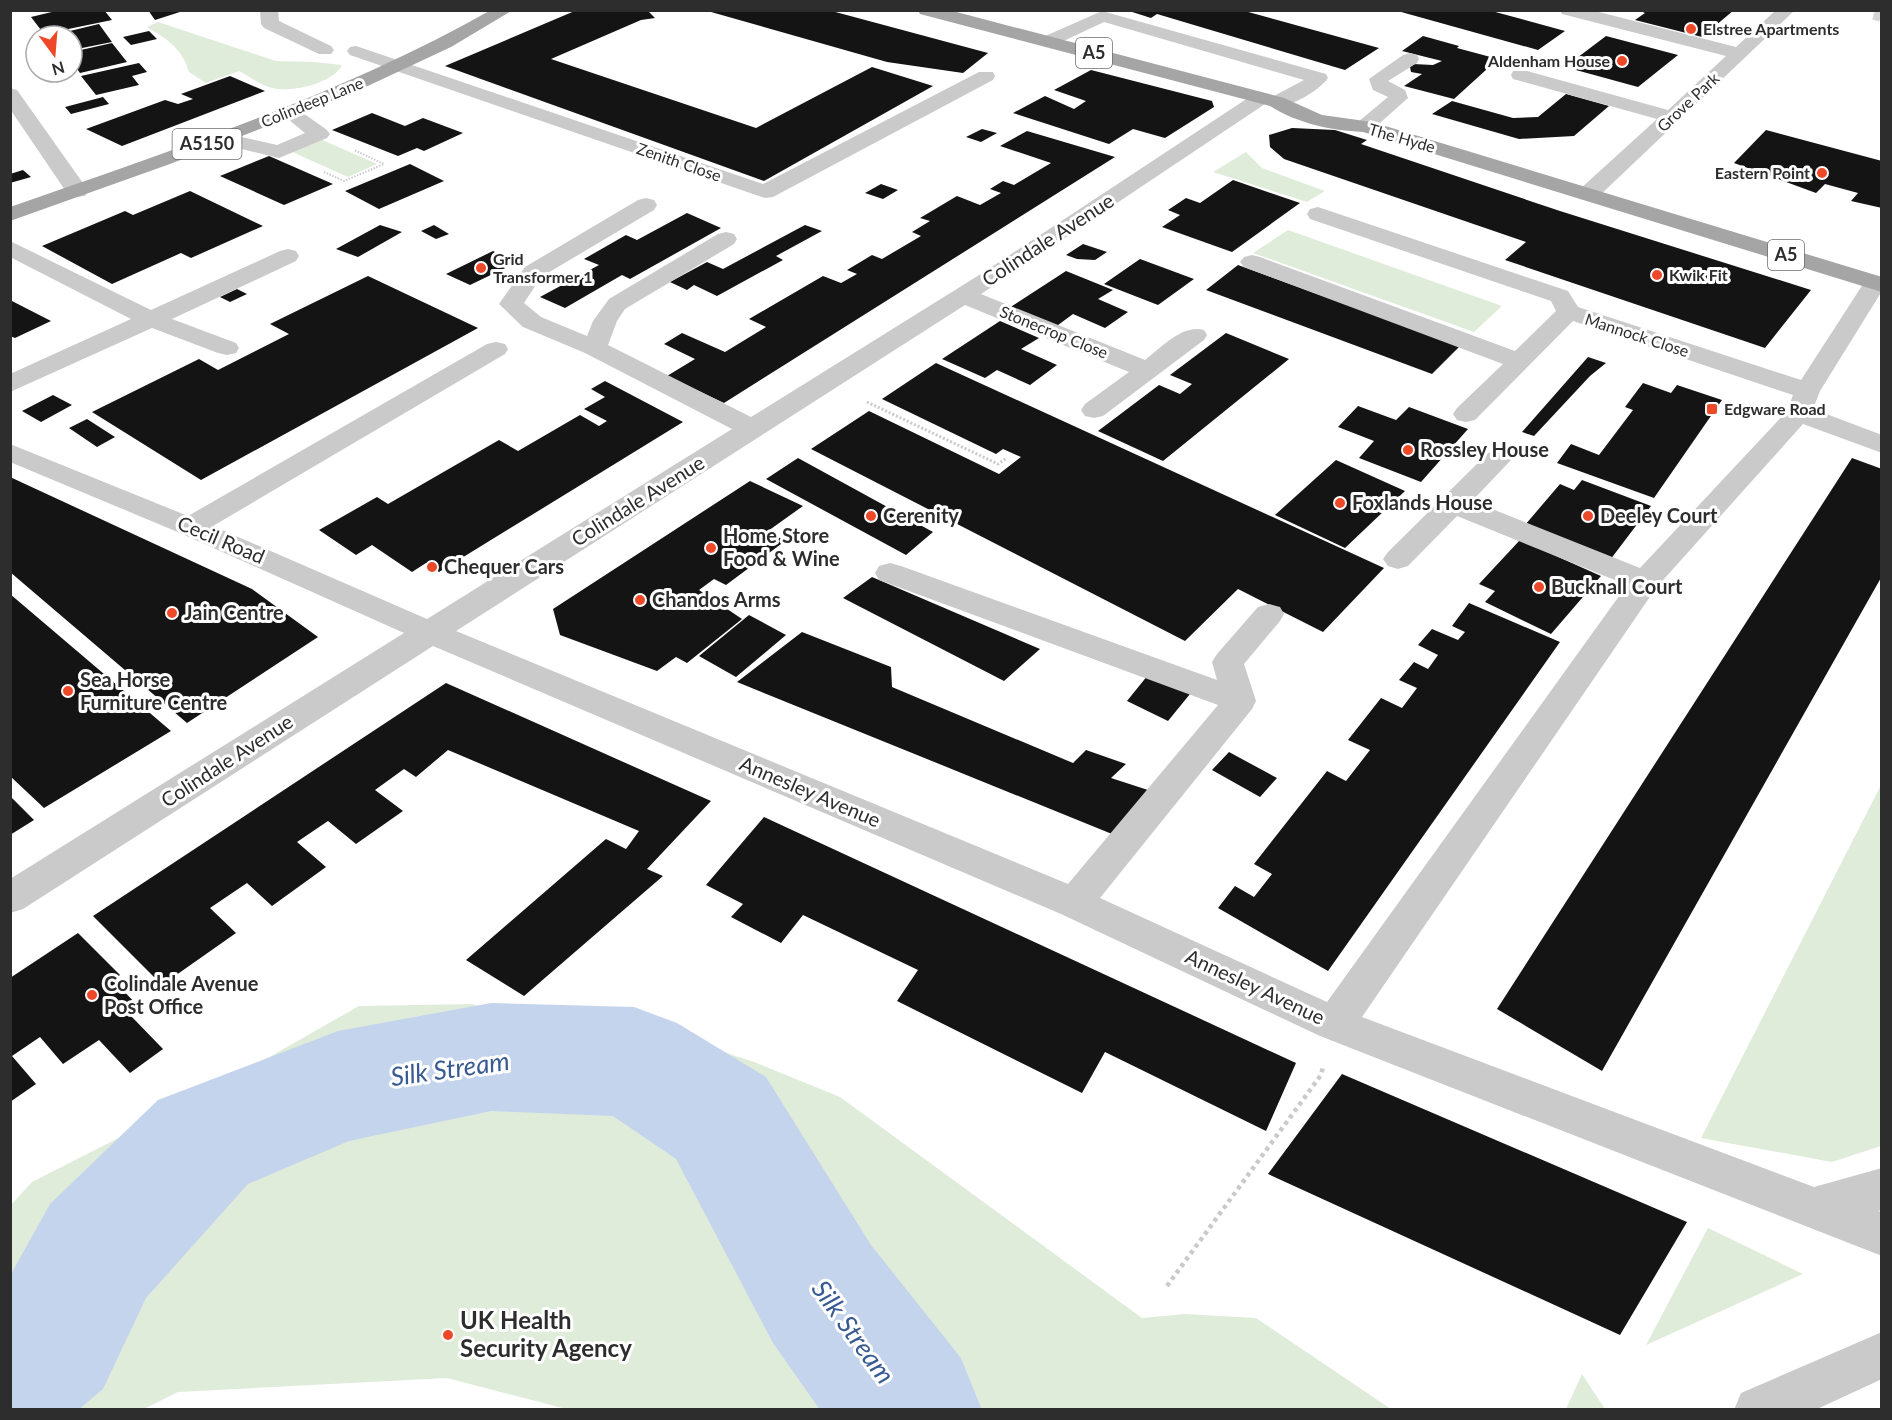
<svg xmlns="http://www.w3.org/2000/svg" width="1892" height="1420" font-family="Lato,sans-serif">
<rect width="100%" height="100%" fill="#fff"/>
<!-- green -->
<path fill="#dfecda" d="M158 22 276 61 314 62 342 65C333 84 288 94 269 87 259 84 249 76 239 71L206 83 189 72C182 48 168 40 147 27Z
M320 139 377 164 348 177 290 151Z
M1246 152 1262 168 1325 191 1307 202 1213 172Z
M1288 230 1502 306 1474 332 1253 253Z
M1881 785V1146L1832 1162 1701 1138Z
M473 1004 600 1061 656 1030 754 1062 840 1097 1142 1318 1185 1314 1256 1318 1391 1409 570 1410 447 1378 178 1392 144 1409H11V1205L32 1182 201 1096 359 1006Z
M1708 1228 1803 1274 1646 1345Z
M1582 1374 1605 1409H1566Z"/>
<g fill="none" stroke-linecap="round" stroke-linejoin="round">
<!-- river -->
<path fill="#c5d4ed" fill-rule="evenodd" d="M491 1003 634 1007 677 1023 766 1077 871 1245 961 1358 982 1410H820L773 1343 676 1159 613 1116 491 1111 349 1141 248 1184 146 1298 103 1389 78 1410H10V1276L50 1204 158 1100 338 1031Z"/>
</g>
<!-- building -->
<path fill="#141414" d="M60 10H104L112 20 44 34 31 17Z
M148 10H183V11L155 20Z
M577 10H647L655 18 641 20 551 59 756 128 872 67 933 86 764 181 445 66Z
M704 10H828L988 53 963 73 887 62Z
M1241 10 1379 48 1345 70 1157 14 1151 18 1129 11Z
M1394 10H1488L1565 31 1538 50Z
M1734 10 1702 37 1635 20 1645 13 1638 10Z
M99 24 112 42 72 50V36H49Z
M149 31 157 39 131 45 123 37Z
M1423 36 1459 46 1457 48 1498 59 1454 99 1404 86 1422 74 1411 72 1410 67 1413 64 1433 65 1442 61 1402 51Z
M1606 36 1678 55 1638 87 1565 67Z
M112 43 127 62 80 73 72 62V52Z
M139 63 147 72 132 76 139 85 96 95 81 76Z
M1091 70 1212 101 1214 107 1165 138 1133 129 1109 144 1013 113 1045 96 1074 109 1086 101 1054 90Z
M230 76 265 91 122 146 86 129 165 100 178 104 193 99 181 94Z
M1566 94 1609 106 1574 136 1519 139 1432 114 1452 101 1513 118 1538 117Z
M103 97 109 104 71 114 65 107Z
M372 113 405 126 423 118 463 133 424 151 417 148 398 156 332 130Z
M1292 128 1335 130 1367 140 1361 144 1560 211 1811 290 1765 348 1505 260 1526 242 1284 159 1270 147 1269 135Z
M982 129 997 133 981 142 966 137Z
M1766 130 1882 161V208L1851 201 1858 193 1825 184 1816 193 1734 163Z
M1027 131 1115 157 724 403 667 376 695 359 664 344 682 333 725 352 766 327 749 319 823 276 841 283 857 274 847 270 872 255 882 259 921 236 912 232 930 221 920 218 957 196 980 205 1001 193 990 189 1003 181 1014 185 1051 163 1000 146Z
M269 156 333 184 284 205 220 176Z
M410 164 444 181 379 209 345 191Z
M23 170 31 177 10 183V174Z
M1233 180 1300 203 1232 252 1162 227 1180 215 1168 210 1186 198 1200 203Z
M881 184 898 190 883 199 865 193Z
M190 191 263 226 191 258 181 253 112 284 42 246 125 211 133 215Z
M687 213 721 228 630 279 622 275 565 308 540 297 599 265 584 259 626 235 637 240Z
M380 225 402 232 358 257 336 249Z
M434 225 449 234 436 239 421 231Z
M805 225 822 231 776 256 783 260 717 296 694 285 687 290 670 282 707 262 723 269Z
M1083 244 1107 252 1095 260 1077 259 1066 255Z
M493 251 516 263 470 285 446 274Z
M1140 259 1194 279 1158 305 1104 284Z
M1238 265 1460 346 1432 374 1206 290Z
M1066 271 1113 290 1098 299 1128 312 1105 328 1073 314 1054 328 1009 308Z
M368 276 478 328 201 480 92 412 199 359 218 370 289 334 270 324Z
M237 289 247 294 230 302 220 297Z
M10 300 51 321 15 338 10 336Z
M1000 321 1039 338 1021 349 1057 365 1030 385 997 370 985 378 942 359Z
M1226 333 1289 359 1163 461 1098 431 1159 385 1180 394 1192 384 1170 375Z
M1588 357 1606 363 1590 376 1534 436 1522 432Z
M936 363 1384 568 1323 632 1238 589 1185 641 811 449 869 411 999 474 1021 457 1003 449 996 454 882 399Z
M605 381 683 422 439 572 426 563 412 572 372 545 356 555 319 530 377 497 388 504 499 440 518 451 580 415 599 426 607 421 584 409 605 397 591 389Z
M1643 383 1671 393 1677 385 1722 400 1654 498 1557 463 1571 444 1599 455 1633 410 1625 407Z
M53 395 72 405 41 422 22 411Z
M1358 406 1396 420 1409 407 1468 429 1421 482 1359 458 1374 441 1338 427Z
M87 419 115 437 97 447 69 428Z
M798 458 933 532 906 555 766 479Z
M1852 458 1882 469V576L1602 1071 1497 1009Z
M1336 460 1405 491 1345 548 1275 515Z
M10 477 252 589 318 637 187 723 10 572Z
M1582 480 1651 506 1610 560 1525 525 1560 484 1574 490Z
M750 481 803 506 768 531 785 541 726 585 714 579 699 590 742 619 687 663 676 657 657 671 560 635 553 609Z
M1520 540 1601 576 1551 634 1485 602 1495 591 1479 584Z
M872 577 1040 649 1004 681 843 598Z
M10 594 171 731 44 808 10 776Z
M1469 603 1560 642 1328 971 1218 908 1235 886 1254 897 1272 874 1254 864 1327 771 1346 781 1370 750 1348 740 1381 698 1402 708 1417 688 1399 680 1414 662 1428 669 1438 655 1418 645 1432 629 1458 640 1465 632 1452 626Z
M749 615 786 635 736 677 699 656Z
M802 632 891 667 892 687 1073 763 1086 750 1126 764 1111 778 1151 791 1112 834 737 682Z
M1148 675 1190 694 1168 721 1127 701Z
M446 683 711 801 647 869 663 876 524 996 466 960 606 839 626 849 639 831 448 750 416 777 404 769 375 790 403 811 356 844 328 821 297 842 326 867 272 906 247 883 210 908 236 933 162 985 93 916Z
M1229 752 1277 778 1260 797 1212 770Z
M10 796 34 820 10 835Z
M764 817 1296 1063 1266 1131 1105 1052 1082 1093 897 1001 918 970 803 915 781 943 731 917 743 904 706 885Z
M78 933 120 975 113 980 141 1009 131 1016 163 1049 130 1073 99 1040 63 1064 40 1037 12 1056 36 1084 10 1102V978Z
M1342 1074 1687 1222 1620 1335 1268 1174Z"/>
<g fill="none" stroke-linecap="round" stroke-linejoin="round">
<!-- minor-tunnel -->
<path stroke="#d5d5d5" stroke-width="20" stroke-dasharray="20 10" stroke-linecap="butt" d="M1875 10 1882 12"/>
<!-- path-far2 -->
<path stroke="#cacaca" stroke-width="2" stroke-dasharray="1.5 1.5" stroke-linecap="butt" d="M324 172 344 181 384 164 354 150"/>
<!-- path-far1 -->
<path stroke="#cacaca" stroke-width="3" stroke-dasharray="2 2" stroke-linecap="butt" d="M867 402 998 464 1007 458"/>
<!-- path -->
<path stroke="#cacaca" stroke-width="4.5" stroke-dasharray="4 4" stroke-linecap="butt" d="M1167 1286 1321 1075 1323 1067"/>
<!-- minor -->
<path fill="#cacaca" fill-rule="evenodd" d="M260 10H278L279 21 331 46 334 50 331 54H319L264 28 261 24Z
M1560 10H1591L1736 47 1776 10H1795L1596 199 1588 200 1580 199 1577 194 1580 189 1657 119 1513 79 1511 75 1513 71H1527L1668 110 1726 56 1562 14Z
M1102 11 1326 74 1328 78C1318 92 1287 110 1270 106L1268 102 981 294 1145 360C1161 348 1182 324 1204 330L1207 335 1204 340 1103 416 1094 418 1085 416 1081 410 1085 404 1129 372 965 305 456 631 1068 884 1218 705 879 580 875 573 879 566 890 563 901 566 1217 680 1212 662 1217 654 1258 607 1269 604 1280 607 1284 614 1280 621 1244 664 1256 701 1252 709 1100 898 1327 1002 1627 585 1457 516 1408 566 1398 569 1388 566 1383 559 1388 552 1488 453 1498 451 1508 453 1512 459 1472 501 1640 568 1787 411 1793 395 1573 321 1475 420 1466 422 1457 420 1453 414 1457 408 1503 364 1244 267 1240 262 1244 257 1252 255 1260 257 1515 351 1556 311 1551 301 1310 219 1307 214 1310 209 1318 207 1568 291 1578 307 1801 380 1867 278 1875 276 1882 278V291L1820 391 1813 409 1882 435V453L1803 424 1656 588 1362 1017 1814 1187 1882 1168V1210L1878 1211 1882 1212V1256L1320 1036 1061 914 433 646 23 909 10 913V879L404 633 180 533 10 462V444L188 516 487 344 496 342 505 344 508 349 505 354 213 526 427 619 732 429 585 353 523 327 499 304 525 267 638 200 646 198 654 200 657 205 654 210 541 277 524 303 541 317 587 336 593 321 609 299 718 234 726 232 734 234 737 239 734 244 625 309 617 321 608 345 751 417 984 272 1254 94H1268L1270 98 1304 80 1104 22 1055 45H1043L1040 41 1043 37Z
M356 46 763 184 979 72H993L995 76 993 80 773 197 765 198 350 55 347 51 350 47Z
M1410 53 1417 55 1419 59 1417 63 1388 81 1405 90 1408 98 1372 130H1358L1355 126 1358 122 1388 97 1373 90 1369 79 1403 55Z
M10 88 17 90 85 186 88 191 85 196 77 197 69 196 10 109Z
M289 106 296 108 327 130 330 134 327 138 279 158 213 142 210 138 213 134 220 132 277 145 305 133 279 112 282 108Z
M10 241 151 310 280 251 288 249 296 251 299 256 296 261 172 319 236 343 239 348 236 353 227 355 218 353 152 328 10 392V374L131 319 10 257Z
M1882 1332V1379L1815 1410H1734L1741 1393Z"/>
<!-- major -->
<path fill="#a5a5a5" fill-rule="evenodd" d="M491 10H513L451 47 357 91 170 164 10 221V207C171 151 343 94 491 10Z
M918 10H949L1284 98 1322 115 1372 122 1882 277V292L1363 132C1330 130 1299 124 1270 106L920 14Z"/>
</g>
<!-- markers -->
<g fill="#ed4827" stroke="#fff" stroke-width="2">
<circle cx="1691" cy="29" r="6"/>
<circle cx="1622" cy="61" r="6"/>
<circle cx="1822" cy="173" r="6"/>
<circle cx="481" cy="268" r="6"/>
<circle cx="1657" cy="275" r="6"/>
<rect x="1706" y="403" width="12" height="12" rx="3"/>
<circle cx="1408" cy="450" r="6"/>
<circle cx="1340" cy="503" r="6"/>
<circle cx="871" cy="516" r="6"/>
<circle cx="1588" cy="516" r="6"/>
<circle cx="711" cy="548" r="6"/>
<circle cx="432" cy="567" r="6"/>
<circle cx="1539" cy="587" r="6"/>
<circle cx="640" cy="600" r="6"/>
<circle cx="172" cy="613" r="6"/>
<circle cx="68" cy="691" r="6"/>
<circle cx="92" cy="995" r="6"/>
<circle cx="448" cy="1335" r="6"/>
</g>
<g text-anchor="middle" stroke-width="6" stroke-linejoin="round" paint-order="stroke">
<!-- far-poi labels -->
<g font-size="16" font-weight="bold" fill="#2d2d2d" stroke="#fff" text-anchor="start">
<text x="1703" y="35">Elstree Apartments</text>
<text x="1610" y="67" text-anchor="end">Aldenham House</text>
<text x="1810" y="179" text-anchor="end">Eastern Point</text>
<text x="493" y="265">Grid<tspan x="493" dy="18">Transformer 1</tspan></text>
<text x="1669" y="281">Kwik Fit</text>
<text x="1724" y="415">Edgware Road</text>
</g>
<!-- far-street labels -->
<g font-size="16" fill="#2d2d2d" stroke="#fff">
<text transform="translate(312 102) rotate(-22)" y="6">Colindeep Lane</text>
<text transform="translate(1688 102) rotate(-43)" y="6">Grove Park</text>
<text transform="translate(1402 138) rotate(16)" y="6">The Hyde</text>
<text transform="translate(679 162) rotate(19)" y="6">Zenith Close</text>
<text transform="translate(1054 332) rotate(22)" y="6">Stonecrop Close</text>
<text transform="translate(1637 335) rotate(18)" y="6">Mannock Close</text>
</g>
<!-- shield labels -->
<g fill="#fff" stroke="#6c6c6c" stroke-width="1.5">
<rect x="1076" y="38" width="36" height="30" rx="4.5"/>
<rect x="172.5" y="129" width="69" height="30" rx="4.5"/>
<rect x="1768" y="240" width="36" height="30" rx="4.5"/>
</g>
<g font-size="18" font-weight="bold" fill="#2d2d2d">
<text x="1094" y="59">A5</text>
<text x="207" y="150">A5150</text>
<text x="1786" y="261">A5</text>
</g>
<!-- street labels -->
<g font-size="20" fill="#2d2d2d" stroke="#fff">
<text transform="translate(1048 240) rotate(-33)" y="7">Colindale Avenue</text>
<text transform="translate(638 501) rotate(-32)" y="7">Colindale Avenue</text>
<text transform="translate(221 540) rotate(23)" y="7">Cecil Road</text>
<text transform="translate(227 761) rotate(-33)" y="7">Colindale Avenue</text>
<text transform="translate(810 792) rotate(23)" y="7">Annesley Avenue</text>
<text transform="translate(1255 987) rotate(25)" y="7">Annesley Avenue</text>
</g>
<!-- poi labels -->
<g font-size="20" font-weight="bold" fill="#2d2d2d" stroke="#fff" text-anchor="start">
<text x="1420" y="457">Rossley House</text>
<text x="1352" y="510">Foxlands House</text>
<text x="883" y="523">Cerenity</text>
<text x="1600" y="523">Deeley Court</text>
<text x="723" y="543">Home Store<tspan x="723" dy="23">Food &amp; Wine</tspan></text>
<text x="444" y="574">Chequer Cars</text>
<text x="1551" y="594">Bucknall Court</text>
<text x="652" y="607">Chandos Arms</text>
<text x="184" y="620">Jain Centre</text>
<text x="80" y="687">Sea Horse<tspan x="80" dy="23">Furniture Centre</tspan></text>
<text x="104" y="991">Colindale Avenue<tspan x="104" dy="23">Post Office</tspan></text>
</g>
<!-- near-poi labels -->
<g font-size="24" font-weight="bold" fill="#2d2d2d" stroke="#fff" text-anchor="start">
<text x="460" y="1329">UK Health<tspan x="460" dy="28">Security Agency</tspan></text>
</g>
<!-- near-water labels -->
<g font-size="26" font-style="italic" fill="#385a93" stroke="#fff">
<text transform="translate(450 1069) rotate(-8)" y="9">Silk Stream</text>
<text transform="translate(853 1332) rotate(54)" y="9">Silk Stream</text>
</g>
</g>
<!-- border -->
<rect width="1892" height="1420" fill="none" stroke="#2d2d2d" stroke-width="24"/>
<!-- north arrow -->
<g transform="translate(54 54) rotate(164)"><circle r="28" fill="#ffffff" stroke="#ababab" stroke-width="1.5"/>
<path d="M0-4.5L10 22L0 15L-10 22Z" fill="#ed4827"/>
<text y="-9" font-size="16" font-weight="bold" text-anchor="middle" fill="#2d2d2d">N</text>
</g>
</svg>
